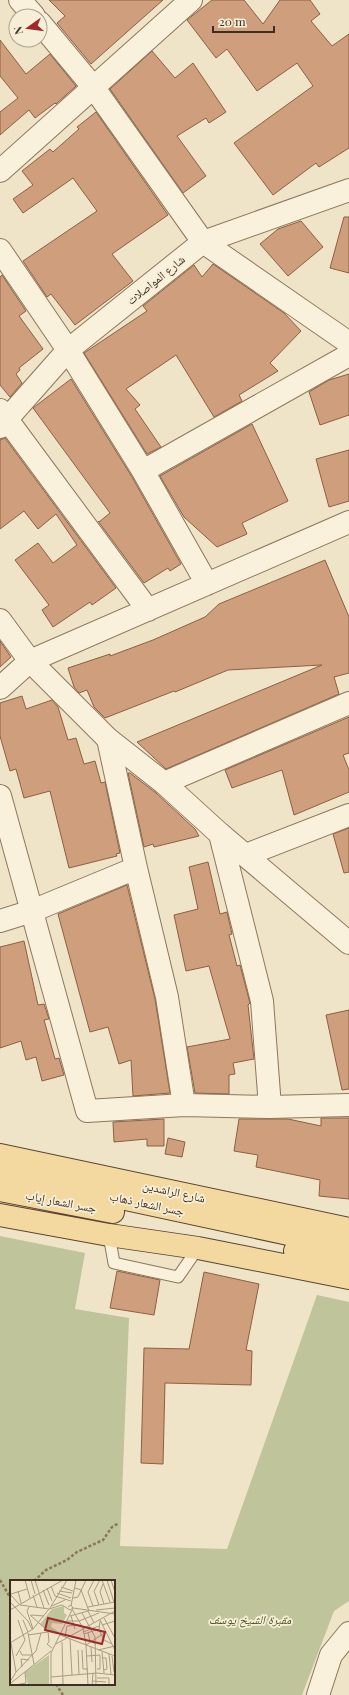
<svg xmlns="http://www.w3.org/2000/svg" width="349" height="1695" font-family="'Playfair Display','Noto Naskh Arabic',serif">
<rect width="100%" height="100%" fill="#f0e4c8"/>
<!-- cemetery -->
<path fill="#bfc49a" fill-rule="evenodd" d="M0 1236 85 1253 75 1309 129 1318 120 1546 227 1549 317 1295 349 1302V1601L334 1611 302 1695H0ZM11 1581H114V1684H11Z"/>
<!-- building -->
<path fill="#cf9f7d" stroke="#8d5f41" d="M49 0H163L91 64 57 23 65 16Z
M212 0H244L263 24 280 0H310L320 14 311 21 332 46 349 34V148L319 167 316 163 273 195 234 143 313 86 297 63 257 91 227 49 216 58 187 20Z
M0 40 26 74 50 54 76 86 56 104 55 103 35 118 29 110 0 135V112L18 98 0 76Z
M152 51 175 78 193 63 226 112 209 123 206 118 177 136 206 176 183 193 110 89Z
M96 112 168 215 112 254 133 281 75 325 51 294 47 297 23 261 97 211 73 178 23 213 13 199 33 185 22 171 50 149 53 152 79 129 77 127Z
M344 217H349V273L330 268Z
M301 221 323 247 288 276 260 244 278 229Z
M213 264 284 313 301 331 270 363 278 371 239 395 242 401 214 417 176 355 126 389 140 405 135 409 161 447 147 454 84 353 147 311 143 306 194 265 202 277Z
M2 275 26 311 19 316 43 349 19 368 20 370 16 374 22 383 10 397 0 385V277Z
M349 374V415L320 425 309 392 329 380Z
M71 379 132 477 181 564 170 571 168 568 144 583 98 521 99 522 110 513 33 408Z
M252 424 288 501 242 523 247 534 217 547 184 517 160 476Z
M5 438 116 588 92 605 90 602 53 627 42 610 49 605 15 560 38 543 53 563 77 545 56 514 38 529 24 511 0 529V440Z
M349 450V501L329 507 316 459Z
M325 560 349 617V673L334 677 339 694 166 769 137 742 322 665 228 670 175 692 174 691 105 718 94 707 87 690 79 693 74 687 68 668 110 654V656L153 640 205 617 219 604Z
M0 641 11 657 0 667Z
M22 696 26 709 52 700 58 707 68 740 76 738 84 764 95 761 101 783 105 782 120 853 116 854 117 856 69 868 50 791 24 798 16 769 10 771 0 736V703Z
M349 717V753L343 755 349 770V792L294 815 282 770 232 788 225 770Z
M128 773H130L156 793 195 829 199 836 154 847 153 844 144 847Z
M349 828V872L344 873 333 834Z
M208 862 220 914 227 912 232 934 229 935 237 966 240 965 250 1003 248 1005 254 1059 233 1063 235 1074 229 1075V1094L195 1093 187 1047 230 1039 209 966 186 971 174 915 198 909 189 867Z
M127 885 155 999 170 1093 133 1096 131 1060 119 1064 108 1027 90 1032 58 914Z
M24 941 38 1005 44 1004 49 1019 44 1020 55 1059 59 1058 64 1075 42 1081 36 1057 26 1060 21 1041 0 1048V947Z
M349 1010V1089L342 1090 326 1015Z
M321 1118H349V1199L319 1196 320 1180 256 1167 258 1155 234 1151 239 1119H288L321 1126Z
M164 1119V1146H147V1139L114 1142 113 1122Z
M168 1138 185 1142 182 1157 165 1154Z
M117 1271 160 1280 154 1315 110 1308Z
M204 1272 259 1284 246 1350 252 1351 251 1385 165 1383 163 1464 141 1463 144 1348 189 1349Z"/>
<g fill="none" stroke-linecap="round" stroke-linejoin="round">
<!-- service casing -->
<g stroke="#8d765c" stroke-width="13">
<path id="service" d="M109 1235 114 1263 178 1277 198 1248"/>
</g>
<!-- minor casing -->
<g stroke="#8d765c" stroke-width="24">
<path id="minor" d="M20 0 34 16
M40 23 94 88 203 242 349 343
M0 171 191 0
M0 250 68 350 143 471 207 584
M0 410 148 610
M0 427 68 350 203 242 349 190
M143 471 349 355
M0 688 30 661 349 522
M108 739 136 868 167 997 184 1105
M164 783 349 703
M0 796 87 1111 184 1105 270 1107 349 1105
M220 834 262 1001 270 1107
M246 855 349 815
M0 921 32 911 136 868
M318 1695 331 1655 349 1633"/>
</g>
<!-- tertiary casing -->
<g stroke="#8d765c" stroke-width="24">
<path id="tertiary" d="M0 620 30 661 108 739 164 783 220 834 349 943"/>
</g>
<!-- primary casing -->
<g stroke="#5b4430" stroke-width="24">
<path id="primary" d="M0 1155 349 1229
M0 1172 293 1235 349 1244
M0 1190 113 1212
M0 1215 109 1235 198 1248 349 1278
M295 1251 349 1261"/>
</g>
<!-- path -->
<path stroke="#8d765c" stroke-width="2.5" stroke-dasharray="3 2" stroke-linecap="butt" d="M0 1580 11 1599
M34 1581 46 1570 67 1560 77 1552 103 1540 112 1527 119 1523
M56 1684 63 1695"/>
<!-- service -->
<use href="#service" stroke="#faf1dc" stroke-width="11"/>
<!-- minor -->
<use href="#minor" stroke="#faf1dc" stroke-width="22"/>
<!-- tertiary -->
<use href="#tertiary" stroke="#faf1dc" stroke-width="22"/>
<!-- primary -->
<use href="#primary" stroke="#f3d9a0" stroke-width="22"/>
</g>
<g text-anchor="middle" stroke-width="3.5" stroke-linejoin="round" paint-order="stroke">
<!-- street labels -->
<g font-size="12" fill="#3d2e20" stroke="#f7eed8">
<text transform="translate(156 280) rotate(-39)" y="4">شارع المواصلات</text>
<text transform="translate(174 1192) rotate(12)" y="4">شارع الراشدين</text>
<text transform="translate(61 1202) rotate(11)" y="4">جسر الشعار إياب</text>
<text transform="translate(147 1204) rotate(12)" y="4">جسر الشعار ذهاب</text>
</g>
<!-- park labels -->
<g font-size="12" font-style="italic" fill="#4d5a26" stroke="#f7eed8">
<text x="250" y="1624">مقبرة الشيخ يوسف</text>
</g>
</g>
<!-- overview -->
<g transform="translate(10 1580)">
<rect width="105" height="105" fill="#f0e4c8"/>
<path d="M54 26V33L57 35 52 44 42 43 41 47 49 52 48 54 39 52 30 44 42 29ZM39 75V105H18L15 92Z" fill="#bfc49a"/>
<path fill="none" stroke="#a89b85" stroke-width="1" d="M15 0 20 18M21 0 25 14M25 0 34 28M92 0 100 22M97 0 104 22M101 0 105 12M93 4 90 12 94 24M41 6 45 16 61 21M51 7 63 11M37 8 42 21M65 8 71 10 79 31M33 10 39 25M8 11 11 23M49 11 62 13M47 13 61 18M0 14 10 25 39 29 52 25 60 30 63 28 61 25 58 27M1 14 17 9M23 15 27 27M63 18 68 17 76 0M0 22 18 41 22 49M89 25 84 11 90 0M42 26 55 20M61 26 66 0M83 26 78 12 84 0M19 27 17 31 23 49M78 27 105 22M40 28 57 0M63 28 105 34M62 29 73 48 76 65 96 52M0 30 53 0M86 30 105 28M78 31 84 43M72 33 85 57 86 105M20 35 38 51 39 62 37 64 42 68M21 35 34 36M60 36 78 31M61 36 65 49M94 38 105 58M13 40 18 52M90 40 105 70M57 41H69L89 33M90 41 89 50 94 60 102 64M92 45 105 41M73 52 89 46M18 53 24 84M78 53 80 61 86 64M74 54 89 49M18 55 38 52M50 55 105 76M55 57 57 46 71 45M60 59 62 95M52 62 53 105M0 63 23 49 39 29M46 64 105 31M76 65 78 105M81 67 82 82M68 70 69 94M72 70 73 89H78M88 70 105 66M10 71 12 75H22M92 72 94 93M99 74 101 94M6 76 15 60 8 40M77 76 90 75V89H87M102 76 104 92M93 78H96L97 89 94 90M12 87 11 79 19 80M6 92 26 71 31 53M41 97 87 93 105 95M87 98H99V105M82 101 96 102M0 102 6 92 1 63M1 103 41 71M5 105 16 103 15 92M41 105V73L62 30M82 105 83 93"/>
<path fill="#9e2a2b" fill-opacity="0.15" stroke="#9e2a2b" stroke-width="2" d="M38 38 95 52 92 64 35 50Z"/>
<rect width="105" height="105" fill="none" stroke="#3d2e20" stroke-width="2"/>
</g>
<!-- north arrow -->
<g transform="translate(28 28) rotate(256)"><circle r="19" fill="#f7eed8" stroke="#ada18e"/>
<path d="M0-3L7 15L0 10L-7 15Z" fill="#9e2a2b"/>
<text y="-6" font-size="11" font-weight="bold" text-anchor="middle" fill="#3d2e20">N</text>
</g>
<!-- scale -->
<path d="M213 26v6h61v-6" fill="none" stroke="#3d2e20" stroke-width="2"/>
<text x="219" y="26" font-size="12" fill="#3d2e20" stroke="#f7eed8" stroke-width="3" paint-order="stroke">20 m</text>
</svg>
